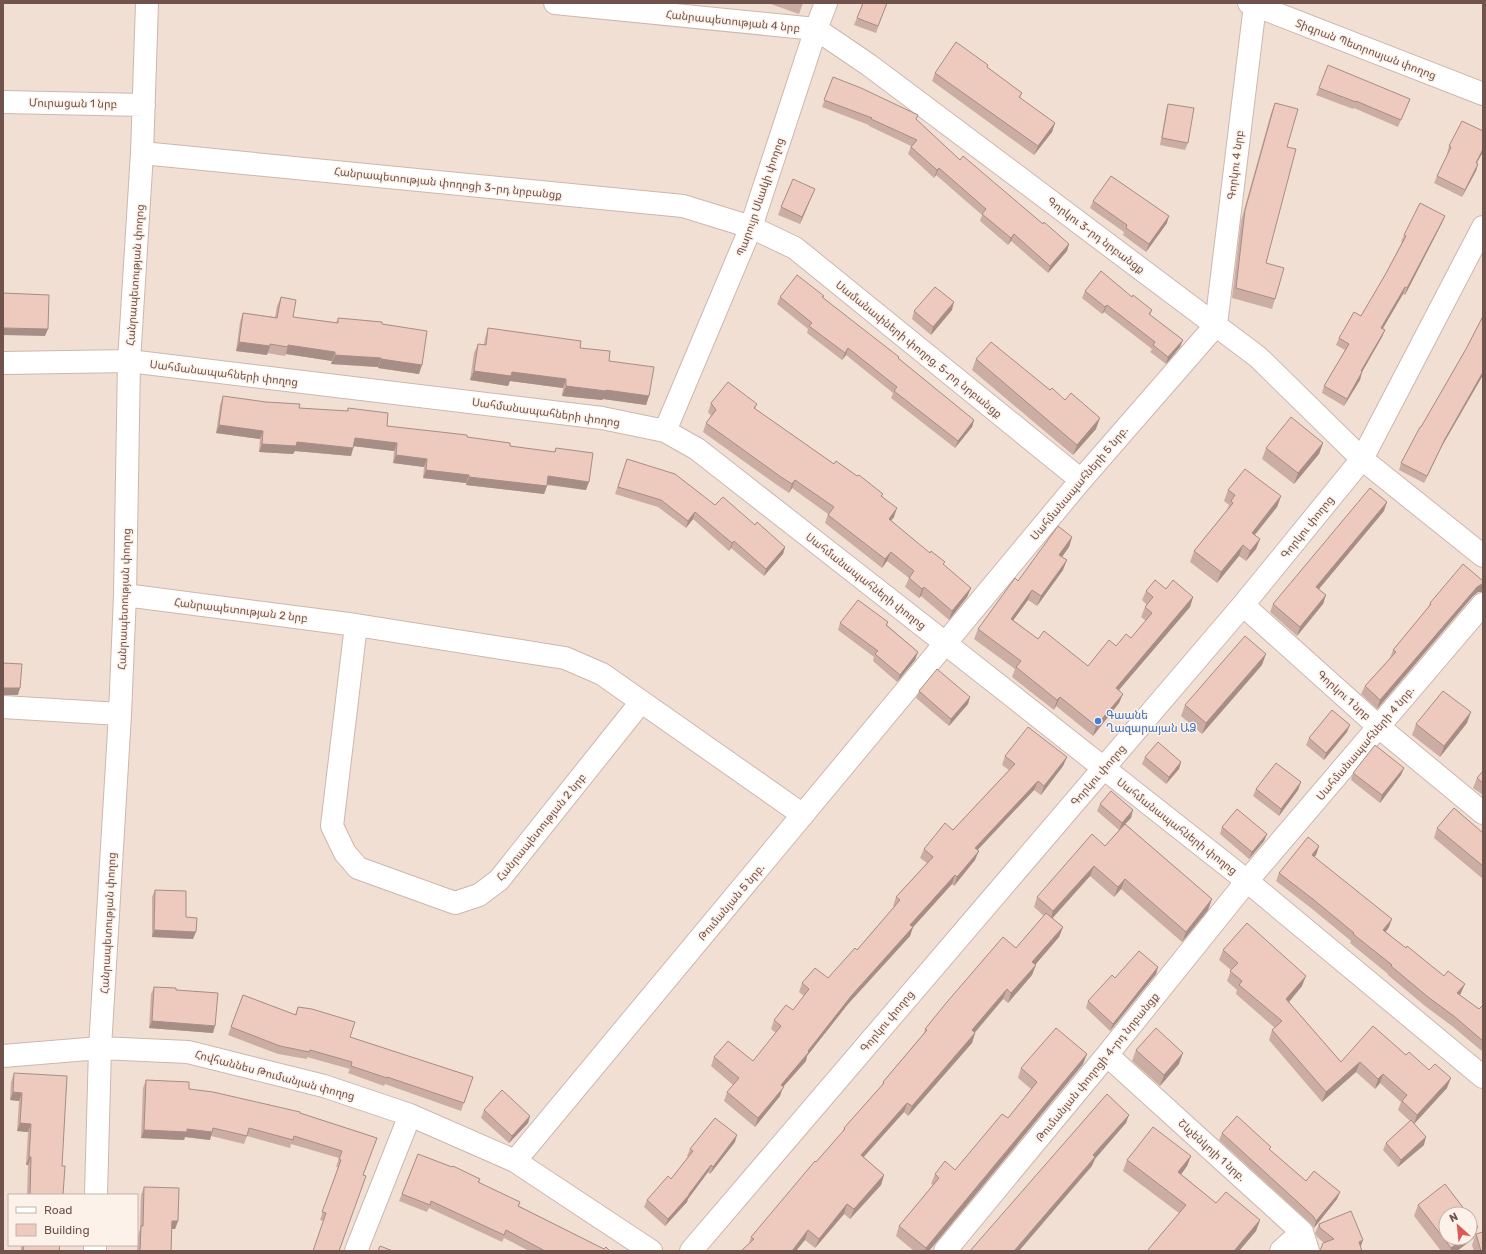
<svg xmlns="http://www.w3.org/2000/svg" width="1486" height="1254" font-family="Rubik,'Noto Sans Armenian',sans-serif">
<rect width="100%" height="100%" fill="#faeee4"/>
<!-- residential -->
<path fill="#f1dfd3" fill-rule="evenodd" d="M3 3H1483V1251H3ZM9 1195H137V1245H9ZM1446 1214H1470V1238H1446Z"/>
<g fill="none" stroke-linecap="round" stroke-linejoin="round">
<!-- minor casing -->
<g stroke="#cdb7ae" stroke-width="24">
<path id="minor" d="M555 3 816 29 869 65 1258 357 1362 459 1483 556
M1249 3 1483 94
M3 102 144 105
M142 153 683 206 751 227 795 248 1081 480
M3 363 129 361 602 418 665 431 697 449 945 643 1247 881 1483 1077
M665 431 751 227 816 29 826 3
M125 595 356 625 565 658 602 674 803 815
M1243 605 1379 727 1483 813
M356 625 332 826 345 853 358 868 455 903 479 895 499 880 641 702
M3 707 120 714
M1107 1055 1302 1232 1308 1251
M3 1056 100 1048 188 1052 324 1086 410 1115 515 1161 651 1251
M515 1161 1081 480 1216 325 1255 5
M96 1195 100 1048 120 714 125 595 129 361 142 153 147 3
M95 1251V1245
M356 1251 410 1115
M691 1251 1243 605 1362 459 1483 227
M945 1251 1107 1055 1247 881 1483 604
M1281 1251 1302 1232"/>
</g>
<!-- minor -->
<use href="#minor" stroke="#fff" stroke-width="22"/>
</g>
<!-- wall -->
<path fill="#ccada3" d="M768 3H803L799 14Z
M863 3H887L876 33 854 25Z
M988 65 987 67 1022 93 1020 98 1055 123 1052 132 1034 155 932 81 935 73Z
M833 77 917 120 960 160 1043 224 1069 244 1067 251 1048 273 1011 241 1008 245 980 221 982 215 936 175 934 178 908 154 911 146 869 126V125L822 107Z
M1319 88 1410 99 1398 127 1354 108 1353 109 1316 95Z
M1275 103 1287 147 1266 263 1275 299 1272 309 1232 298 1241 221 1271 113Z
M1168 104 1188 143 1185 150 1160 145 1166 111Z
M1449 146 1478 164 1476 171 1462 197 1434 183 1437 176 1448 154H1447Z
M812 196 800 224 778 215 781 207Z
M1093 201 1167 223 1146 252 1123 235 1124 232 1090 208Z
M1445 216 1442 223 1405 295 1403 294 1383 328 1385 330 1382 337 1362 372 1360 380 1344 406 1322 393 1324 386 1345 350 1336 345 1339 338 1361 316 1385 275 1402 242H1401L1404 235Z
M1085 291 1132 297 1152 310 1150 315 1183 340 1180 347 1166 364 1150 352 1152 349 1104 312 1102 314 1082 298Z
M281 297 293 317 336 323 338 318 382 324 419 374 378 368V367L331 364 332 361 286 354 285 356 267 353V355L236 351 240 322 243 313 275 317 277 306Z
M780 297 823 298 974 420 972 427 955 448 891 398 893 393 846 355 842 360 807 333 808 329 777 304Z
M952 310 931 335 912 319 914 311Z
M1483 316V375L1442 446 1424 483 1399 470 1401 463 1421 427 1466 349Z
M488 328 580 348 609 361 649 396 646 405 603 399 602 400 562 396 563 388 510 381 508 386 470 380 474 353 478 344H484L485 338Z
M976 359 1096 429 1073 455 972 370Z
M223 396 299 408 347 411 348 408 387 426 467 437 510 446 554 452 556 448 586 490 547 485 544 494 466 485V483L423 478 424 467 393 463 394 451 354 446 351 456 295 451 293 454 259 452 260 439 216 433 220 405Z
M711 403 757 404 755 409 834 464 857 476 883 494 882 496 894 517 891 521 971 588 967 597 949 620 921 596 919 598 905 587 909 578 887 561 882 568 825 523 828 514 792 488 789 493 777 485 703 432 706 423 711 416 708 412Z
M1323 443 1319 454 1294 484 1262 459 1266 448Z
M627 459 715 505 755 525 785 547 783 554 764 576 731 548 729 551 693 519 686 528 658 507 615 494Z
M1228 490 1281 496 1277 507 1255 535 1260 539 1256 549 1246 561 1239 556 1217 583 1190 562 1194 551 1227 510 1229 505 1224 501Z
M1384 511 1319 589 1326 595 1323 604 1297 636 1270 612 1273 604Z
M1072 537 1069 547 1062 557 1063 570 1037 606 1028 600 1013 620 1038 639 1088 666 1116 646 1131 638 1146 621 1141 617 1145 607 1147 605 1142 600 1146 591 1166 589 1193 597 1190 607 1119 690 1123 694 1119 703 1093 736 1056 706 1054 710 1012 677 1015 669 974 639 978 629 1018 581Z
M1483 581V592H1478L1473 596 1377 709 1361 694 1365 686 1390 658 1393 650 1428 608 1430 603Z
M888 622 887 625 918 652 915 660 897 682 873 661 874 657 838 630 840 623Z
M1262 665 1202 734 1181 716 1185 705Z
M919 691 970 697 968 704 949 726 916 698Z
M1467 723 1440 757 1412 735 1416 724Z
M1347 732 1324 760 1306 745 1309 738Z
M1005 756 1067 757 1063 766 1041 795 1034 790 977 850 975 860 954 886 952 884 913 927 910 936 848 1004 807 1056 806 1061 783 1087 780 1096 755 1127 724 1101 727 1092 733 1085 711 1066 714 1057 753 1061 776 1033 771 1029 774 1020 793 1010 804 996 799 992 802 983 828 978 857 950 894 907 893 906 896 897 927 863 920 858 924 849 953 830 1009 770 1002 765Z
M1145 757 1181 762 1179 769 1166 784 1142 764Z
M1404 768 1401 775 1380 803 1351 780 1353 773Z
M1483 771V795L1473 788 1477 778Z
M1301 782 1298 790 1279 816 1253 796 1256 789Z
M1100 804 1131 818 1125 824 1212 899 1208 910 1182 942 1121 889 1114 897 1090 876 1052 918 1063 927 1059 937 1035 965 1032 975 1008 1003 1003 999 975 1033 972 1043 908 1116 904 1112 864 1157 884 1175 881 1185 850 1219 844 1214 815 1248 805 1240 749 1243 751 1237 816 1162 842 1133 844 1128 882 1085 883 1082 924 1033 925 1029 1016 948 1044 916 1034 907 1037 897 1105 846 1119 830 1097 811Z
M1222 827 1267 834 1264 841 1249 859 1220 834Z
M1437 828 1483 833V879L1434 838Z
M1319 846 1316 855 1314 857 1389 927 1386 932 1461 993 1460 995 1479 1009 1483 1006V1052L1452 1026 1425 1006 1388 975V974L1350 943 1351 941 1311 908 1276 881 1279 873Z
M155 890 186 917 193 939 152 937V897Z
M1223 950 1302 986 1289 1002 1341 1062 1406 1055 1447 1088 1414 1124 1424 1145 1398 1167 1383 1150 1386 1143 1410 1121 1398 1110 1401 1102 1380 1083 1375 1089 1356 1072 1322 1102 1269 1040 1272 1030 1275 1028 1236 994 1237 990 1227 981 1231 970 1219 960Z
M1158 967 1156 974 1110 1031 1086 1008 1088 1001 1115 978Z
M154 987 176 990 213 1033 149 1028 151 994Z
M243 995 295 1015 298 1007 350 1037 473 1077 461 1111 385 1084 384 1086 348 1073 350 1069 307 1057V1059L278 1054 228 1035Z
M1136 1050 1179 1064 1160 1086 1132 1061Z
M1083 1064 929 1251H914L896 1236 899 1226 933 1185 931 1184 935 1174 955 1170 1008 1118 1031 1089 1018 1078 1021 1068Z
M14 1073 62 1166 63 1195H27L28 1165H26L28 1132 17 1131 19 1101 10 1100 11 1082Z
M146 1080 189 1089 300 1113 377 1138 323 1221 320 1220 338 1167H336L339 1158 291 1144 290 1148 247 1136 244 1144 211 1136 210 1140 185 1137 184 1140 141 1138 143 1088Z
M484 1110 530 1116 528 1123 509 1143 481 1118Z
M1222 1133 1270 1150 1306 1181 1340 1192 1337 1199 1314 1228 1310 1223 1219 1140Z
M735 1142 710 1174 708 1172 688 1199 687 1202 665 1226 644 1207 647 1200 671 1179 688 1157 687 1156 690 1149Z
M418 1154 480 1179 479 1183 520 1202 519 1206 604 1249 610 1251H529L504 1238 502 1242 429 1208 427 1212 399 1201Z
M1191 1156 1187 1166 1181 1174 1216 1203 1260 1220 1256 1231 1239 1251H1147L1179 1213 1123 1171 1127 1160Z
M144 1187 178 1221 175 1229H172L171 1251H137L138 1235 140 1229 141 1195Z
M1418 1205 1474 1238 1457 1251H1441L1414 1216Z
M1319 1224 1360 1246 1324 1243 1317 1237 1315 1233Z
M1476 1234 1483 1251H1474L1472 1245Z
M21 1245H60L59 1251H21Z"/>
<!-- shaded-wall -->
<path fill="#a68d85" d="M1055 123 1052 132 1034 155 1038 146Z
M1483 149V152L1473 170 1476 163Z
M1478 164 1476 171 1462 197 1465 190Z
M939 168 936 175 934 178 937 170Z
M815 189 800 224 802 217Z
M1169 216 1167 223 1146 252 1149 244Z
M1445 216 1442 223 1405 295 1407 288Z
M1014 234 1011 241 1008 245 1011 238Z
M1069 244 1067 251 1048 273 1050 266Z
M1405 287 1403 294 1379 335 1381 328Z
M954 302 952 310 931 335 933 327Z
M1107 305 1104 312 1102 314 1105 307Z
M3 328 48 329 45 336 3 335Z
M1385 330 1382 337 1358 379 1361 371Z
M1183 340 1180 347 1166 364 1168 357Z
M239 342 270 346 267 355 236 351Z
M288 345 335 352 332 361 286 354Z
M848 348 846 355 842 360 845 353Z
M335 355 381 358 378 367 331 364Z
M381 359 422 365 419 374 378 368Z
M474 371 512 372 566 379 563 388 510 381 508 386 470 380Z
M1362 372 1360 380 1344 406 1347 399Z
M1483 372V375L1442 446 1424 483 1427 476 1445 439Z
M566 386 606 390 649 396 646 405 603 399 602 400 562 396Z
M1100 418 1096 429 1073 455 1077 445Z
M974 420 972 427 955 448 958 441Z
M219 425 263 431 260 439 216 433Z
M355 438 397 443 394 451 352 446Z
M297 442 353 448 351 456 295 451 293 454 259 452 262 444Z
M1323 443 1319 454 1294 484 1298 473Z
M396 455 427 459 424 467 393 463Z
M426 470 469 475 466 483 423 478Z
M548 476 589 482 586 490 545 484Z
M469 477 547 486 544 494 466 485Z
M795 480 792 488 789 493 792 484Z
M1281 496 1277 507 1248 543 1252 533Z
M1387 502 1384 511 1313 596 1316 587Z
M897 508 894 517 885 528 889 519Z
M695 512 693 519 686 528 688 521Z
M1072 537 1069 547 1056 565 1059 555Z
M1260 539 1256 549 1246 561 1250 551Z
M734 541 731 548 729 551 732 543Z
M1243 545 1239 556 1217 583 1221 572Z
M785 547 783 554 764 576 766 569Z
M891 552 887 561 882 568 885 559Z
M1067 560 1063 570 1037 606 1041 596Z
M1482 584H1483V592H1478L1473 596 1377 709 1380 700 1477 587Z
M924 587 921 596 919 598 922 589Z
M971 588 967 597 949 620 952 611Z
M1032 590 1028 600 1007 629 1011 619Z
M1326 595 1323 604 1297 636 1300 627Z
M1193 597 1190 607 1112 698 1116 688Z
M918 652 915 660 897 682 900 675Z
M1266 654 1262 665 1202 734 1206 723Z
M3 688H20L18 695H3Z
M1123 694 1119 703 1093 736 1096 726Z
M970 697 968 704 949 726 951 719Z
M1060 697 1056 706 1054 710 1057 700Z
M1471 712 1467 723 1440 757 1444 746Z
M1350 725 1347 732 1324 760 1326 753Z
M1067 757 1063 766 1041 795 1044 786Z
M1181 762 1179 769 1166 784 1169 777Z
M1404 768 1401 775 1380 803 1382 795Z
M1038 781 1034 790 971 857 975 848Z
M1301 782 1298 790 1279 816 1281 809Z
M1133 810 1131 818 1119 830 1122 823Z
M1267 834 1264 841 1249 859 1252 852Z
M1319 846 1316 855 1308 864 1312 855Z
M979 851 975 860 954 886 957 877Z
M1094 866 1090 876 1050 921 1053 911Z
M955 875 952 884 907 934 910 925Z
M1125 879 1121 889 1114 897 1118 887Z
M1212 899 1208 910 1182 942 1186 932Z
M1392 919 1389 927 1380 939 1383 930Z
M913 927 910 936 848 1004 807 1056 806 1061 783 1087 780 1096 755 1127 758 1118 781 1085 852 995Z
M1063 927 1059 937 1029 972 1032 962Z
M154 930 196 932 193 939 152 937Z
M1036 965 1032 975 1008 1003 1011 993Z
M1158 967 1156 974 1110 1031 1113 1024Z
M1306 976 1302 986 1283 1009 1286 999Z
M1465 984 1461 993 1454 1002 1457 993Z
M1007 989 1003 999 968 1040 972 1030Z
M152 1021 215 1026 213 1033 149 1028Z
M975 1033 972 1043 908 1116 912 1106Z
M1183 1053 1179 1064 1160 1086 1164 1075Z
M1087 1054 1083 1064 929 1251H925L926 1248Z
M1360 1062 1356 1072 1322 1102 1326 1092Z
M1383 1074 1380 1083 1375 1089 1378 1079Z
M1451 1078 1447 1088 1414 1124 1417 1115Z
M13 1092 22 1093 19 1101 10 1100Z
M907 1103 904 1112 857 1164 861 1155Z
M1129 1115 1126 1123 1095 1159 1092 1166 1019 1251H1014L1093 1155Z
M530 1116 528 1123 509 1143 512 1136Z
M20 1123 31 1124 28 1132 17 1131Z
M187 1129 212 1132 210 1140 185 1137 184 1140 141 1138 144 1130Z
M737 1135 735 1142 710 1174 713 1167Z
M1426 1137 1424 1145 1398 1167 1401 1160Z
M1191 1156 1187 1166 1175 1183 1178 1172Z
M29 1157H31L28 1165H26Z
M711 1165 708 1172 688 1199 687 1202 665 1226 668 1219 689 1194Z
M884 1175 881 1185 850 1219 854 1209Z
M1340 1192 1337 1199 1314 1228 1316 1221Z
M847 1204 844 1214 815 1248 819 1239Z
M1260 1220 1256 1231 1239 1251H1234Z
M172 1221H178L175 1229H169Z
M1478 1227 1474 1238 1457 1251H1450L1451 1248 1464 1238H1470V1233Z
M808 1230 805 1240 796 1251H792Z
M1363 1240 1360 1249 1359 1242Z"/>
<!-- building -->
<path fill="#edc9be" stroke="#a68d85" d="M863 3H887L878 26 857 18Z
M956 42 988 65 987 67 1022 93 1019 97 1055 123 1038 146 935 73Z
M1328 65 1410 99 1401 120 1356 101V102L1319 88Z
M833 77 861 88 918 115 916 119 960 160 963 156 1043 224 1044 222 1069 244 1050 266 1014 234 1011 238 982 214 986 209 939 168 937 170 911 147 917 140 871 119 872 118 824 100Z
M1275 103 1298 109 1287 147 1296 149 1266 263 1284 268 1275 299 1236 288 1245 210Z
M1168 104 1194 108 1188 143 1162 138Z
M1462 121 1483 131V149L1476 163 1478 164 1465 190 1437 176 1451 147 1449 146Z
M1111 176 1169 216 1149 244 1126 228 1127 225 1093 201Z
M793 179 815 189 802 217 781 207Z
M1420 203 1445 216 1407 288 1405 287 1381 328 1385 330 1361 371 1362 372 1347 399 1324 386 1349 344 1339 338 1354 312 1361 316 1385 275 1406 236 1404 235Z
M1101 271 1132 297 1133 295 1152 310 1149 314 1183 340 1168 357 1153 345 1155 342 1107 305 1105 307 1085 291Z
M797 275 824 296 822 297 899 357 898 358 974 420 958 441 894 391 897 387 848 348 845 353 809 326 812 323 780 297Z
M935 287 954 302 933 327 914 311Z
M3 293 49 295 48 329 3 328Z
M281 297 296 300 293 317 338 323V318L382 322V324L427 331 422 365 381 359V358L335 355V352L288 345V347L270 344V346L239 342 243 313 277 318Z
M1483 316V372L1445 439 1427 476 1401 463 1420 427H1421L1466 349Z
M488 328 581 341 580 348 610 351 609 361 654 367 649 396 606 390V391L566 386V379L512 372 511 376 474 371 478 344 486 345Z
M991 342 1050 390 1052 388 1065 400 1071 393 1100 418 1077 445 976 359Z
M728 382 757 404 754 408 834 464 836 461 857 476 859 475 883 494 881 496 897 508 889 519 930 553 931 551 945 562 943 564 971 588 952 611 924 587 922 589 909 578 914 571 891 552 885 559 828 515 834 507 795 480 792 484 781 477 706 423 716 410 711 403Z
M223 396 266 402 300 404 299 408 348 411V408L388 413 387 426 467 435V437L510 443V446L555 452 556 448 593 453 589 482 548 476 547 486 469 477V475L426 470 427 459 396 455 397 443 355 438 353 448 297 442 296 446 262 444 263 431 219 425Z
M1291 417 1323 443 1298 473 1266 448Z
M627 459 675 474 715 505 723 497 755 525 757 522 785 547 766 569 734 541 732 543 695 512 688 521 661 500 618 487Z
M1245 469 1281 496 1252 533 1260 539 1250 551 1243 545 1221 572 1194 551 1233 503 1231 501 1235 495 1228 490Z
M1370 488 1387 502 1316 587 1326 595 1300 627 1273 604Z
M1058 526 1072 537 1059 555 1067 560 1041 596 1032 590 1011 619 1038 639 1044 631 1088 666 1109 640 1116 646 1126 634 1131 638 1152 613 1145 607 1153 597 1146 591 1155 580 1166 589 1173 580 1193 597 1116 688 1123 694 1096 726 1060 697 1057 700 1016 667 1021 661 978 629 1015 578 1018 581Z
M1463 564 1483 581V584H1482L1477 587 1380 700 1365 686 1396 652 1393 650 1431 604 1430 603Z
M858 600 888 622 886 625 918 652 900 675 875 654 878 651 840 623Z
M1245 636 1266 654 1206 723 1185 705Z
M3 663 22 664 20 688H3Z
M937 669 970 697 951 719 919 691Z
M1443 691 1471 712 1444 746 1416 724Z
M1332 710 1350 725 1326 753 1309 738Z
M1028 727 1067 757 1044 786 1038 781 975 848 979 851 957 877 955 875 910 925 913 927 852 995 808 1051 809 1052 781 1085 784 1087 758 1118 727 1092 739 1078 714 1057 728 1041 753 1061 781 1026 774 1020 786 1005 793 1010 809 989 802 983 815 968 828 978 855 948 857 950 900 900 896 897 933 857 924 849 945 823 953 830 1015 764 1005 756Z
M1158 742 1181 762 1169 777 1145 757Z
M1375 745 1404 768 1382 795 1353 773Z
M1276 763 1301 782 1281 809 1256 789Z
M1483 771V783L1477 778Z
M1111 791 1133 810 1122 823 1100 804Z
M1454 808 1483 833V866L1437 828Z
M1237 809 1267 834 1252 852 1222 827Z
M1125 824 1212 899 1186 932 1125 879 1118 887 1094 866 1053 911 1037 897 1092 834 1105 846Z
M1308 837 1319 846 1312 855 1392 919 1383 930 1406 948 1407 946 1444 976 1448 971 1465 984 1457 993 1479 1009 1482 1006H1483V1041L1455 1017 1428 997 1391 966 1392 965 1353 934 1354 933 1314 900 1279 873Z
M155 890 186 891V917L197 918 196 932 154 930Z
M1046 913 1063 927 1032 962 1036 965 1011 993 1007 989 972 1030 975 1033 912 1106 907 1103 861 1155 884 1175 854 1209 847 1204 819 1239 808 1230 792 1251H741L754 1239 751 1237 815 1161 816 1162 845 1129 844 1128 884 1083 883 1082 927 1030 925 1029 947 1002 1003 937 1016 948Z
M1247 923 1306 976 1286 999 1341 1062 1373 1026 1406 1055 1409 1052 1429 1070 1435 1064 1451 1078 1417 1115 1402 1101 1407 1095 1383 1074 1378 1079 1360 1062 1326 1092 1272 1030 1282 1021 1239 985 1242 981 1230 971 1238 963 1223 950Z
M1139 951 1158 967 1113 1024 1088 1001 1112 975 1115 978Z
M154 987 176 988V990L218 993 215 1026 152 1021Z
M243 995 296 1015 298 1007 312 1009 355 1022 350 1037 473 1077 464 1103 387 1077V1078L351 1066 352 1062 310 1050 309 1052 280 1046 231 1027Z
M1056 1028 1087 1054 926 1248 899 1226 939 1178 935 1174 945 1161 955 1170 1002 1114 1008 1118 1037 1082 1021 1068Z
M1156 1028 1183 1053 1164 1075 1136 1050Z
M14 1073 67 1076 62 1166H65L63 1195H30L31 1157H29L31 1124 20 1123 22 1093 13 1092Z
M146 1080 189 1082V1089L213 1092 300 1112V1113L377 1138 363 1175 366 1176 339 1251H313L326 1213 322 1212 341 1160 339 1159 342 1151 294 1136 293 1140 249 1128 247 1136 213 1128 212 1132 187 1129V1132L144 1130Z
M502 1090 530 1116 512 1136 484 1110Z
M1107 1094 1129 1115 1093 1155 1095 1157 1014 1251H970Z
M1237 1116 1271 1147 1269 1149 1306 1181 1314 1171 1340 1192 1316 1221 1313 1216 1222 1133Z
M715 1118 737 1135 713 1167 711 1165 689 1194V1195L668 1219 647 1200 668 1176 671 1179 693 1151 690 1149Z
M1411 1120 1426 1137 1401 1160 1386 1143Z
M1153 1127 1191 1156 1178 1172 1216 1203 1226 1192 1260 1220 1234 1251H1147L1186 1205 1127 1160Z
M418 1154 452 1167 453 1166 480 1179 478 1182 520 1202 518 1206 604 1249 606 1247 610 1251H545L506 1230 504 1235 431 1201 430 1205 402 1194Z
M1445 1184 1468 1214H1446V1238H1464L1451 1248 1418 1205Z
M144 1187 179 1188 178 1221H172L171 1251H140L141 1226H143Z
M1351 1211 1363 1240 1359 1242 1362 1251H1320L1323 1243 1334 1239 1320 1228 1319 1224Z
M1470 1216 1478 1227 1470 1233Z
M1483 1232V1251H1481L1476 1234Z
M24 1245H60L59 1251H23Z
M380 1246 393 1251H378Z"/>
<!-- markers -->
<circle fill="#3f7fe0" stroke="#fdf2ea" stroke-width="1.5" cx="1098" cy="721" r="4"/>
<g text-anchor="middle" stroke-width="3" stroke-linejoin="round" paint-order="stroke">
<!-- street labels -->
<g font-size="11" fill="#70534c" stroke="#fdf2ea">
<text transform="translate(733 21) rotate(6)" y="4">Հանրապետության 4 նրբ</text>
<text transform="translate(1366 49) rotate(21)" y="4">Տիգրան Պետրոսյան փողոց</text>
<text transform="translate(73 103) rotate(1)" y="4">Մուրացան 1 նրբ</text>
<text transform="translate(1235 165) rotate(-83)" y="4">Գորկու 4 նրբ</text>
<text transform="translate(448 183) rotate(6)" y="4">Հանրապետության փողոցի 3-րդ նրբանցք</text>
<text transform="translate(760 197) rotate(-71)" y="4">Պարույր Սևակի փողոց</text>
<text transform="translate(1096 235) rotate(37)" y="4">Գորկու 3-րդ նրբանցք</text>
<text transform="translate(135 275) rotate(-86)" y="4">Հանրապետության փողոց</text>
<text transform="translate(919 349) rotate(39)" y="4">Սամանափների փողոց, 5-րդ նրբանցք</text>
<text transform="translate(224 373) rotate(7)" y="4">Սահմանապահների փողոց</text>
<text transform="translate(546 412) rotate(8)" y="4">Սահմանապահների փողոց</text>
<text transform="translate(1079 483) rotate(-50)" y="4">Սահմանապահների 5 նրբ.</text>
<text transform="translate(1307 527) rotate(-51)" y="4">Գորկու փողոց</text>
<text transform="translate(866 581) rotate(38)" y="4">Սահմանապահների փողոց</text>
<text transform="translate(124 599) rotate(-88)" y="4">Հանրապետության փողոց</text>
<text transform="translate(241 610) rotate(7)" y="4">Հանրապետության 2 նրբ</text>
<text transform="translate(1344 695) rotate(42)" y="4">Գորկու 1 նրբ</text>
<text transform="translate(1365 743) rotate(-50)" y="4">Սահմանապահների 4 նրբ.</text>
<text transform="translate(1098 775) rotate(-49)" y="4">Գորկու փողոց</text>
<text transform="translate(1177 826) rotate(38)" y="4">Սահմանապահների փողոց</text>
<text transform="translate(541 827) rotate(-51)" y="4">Հանրապետության 2 նրբ</text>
<text transform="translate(731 902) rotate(-50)" y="4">Թումանյան 5 նրբ.</text>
<text transform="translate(108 923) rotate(-87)" y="4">Հանրապետության փողոց</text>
<text transform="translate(887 1021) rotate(-50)" y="4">Գորկու փողոց</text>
<text transform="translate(1097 1067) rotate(-51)" y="4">Թումանյան փողոցի 4-րդ նրբանցք</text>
<text transform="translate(275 1075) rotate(15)" y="4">Հովհաննես Թումանյան փողոց</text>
<text transform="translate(1212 1150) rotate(42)" y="4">Շևչենկոյի 1 նրբ.</text>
</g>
<!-- shop labels -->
<g font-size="11" fill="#366cbe" stroke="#fdf2ea" text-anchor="start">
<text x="1106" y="719">Գաանե<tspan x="1106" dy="13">Ղազարայան ԱՁ</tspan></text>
</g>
</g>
<!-- border -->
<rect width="1486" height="1254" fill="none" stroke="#70534c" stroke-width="8"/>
<!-- legend -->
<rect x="8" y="1194" width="130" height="52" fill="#fdf2ea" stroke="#c5b2ab"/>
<rect x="16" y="1207" width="20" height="6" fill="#ffffff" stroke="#c5b2ab"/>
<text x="44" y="1214" font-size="12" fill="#70534c">Road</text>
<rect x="16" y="1224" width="20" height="12" fill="#edc9be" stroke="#c5b2ab"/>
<text x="44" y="1234" font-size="12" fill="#70534c">Building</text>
<!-- north arrow -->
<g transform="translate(1458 1226) rotate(333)"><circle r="19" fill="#fdf2ea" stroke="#c5b2ab"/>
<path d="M0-3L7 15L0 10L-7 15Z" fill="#da5b53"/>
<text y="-6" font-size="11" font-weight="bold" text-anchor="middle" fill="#70534c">N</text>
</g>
</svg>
